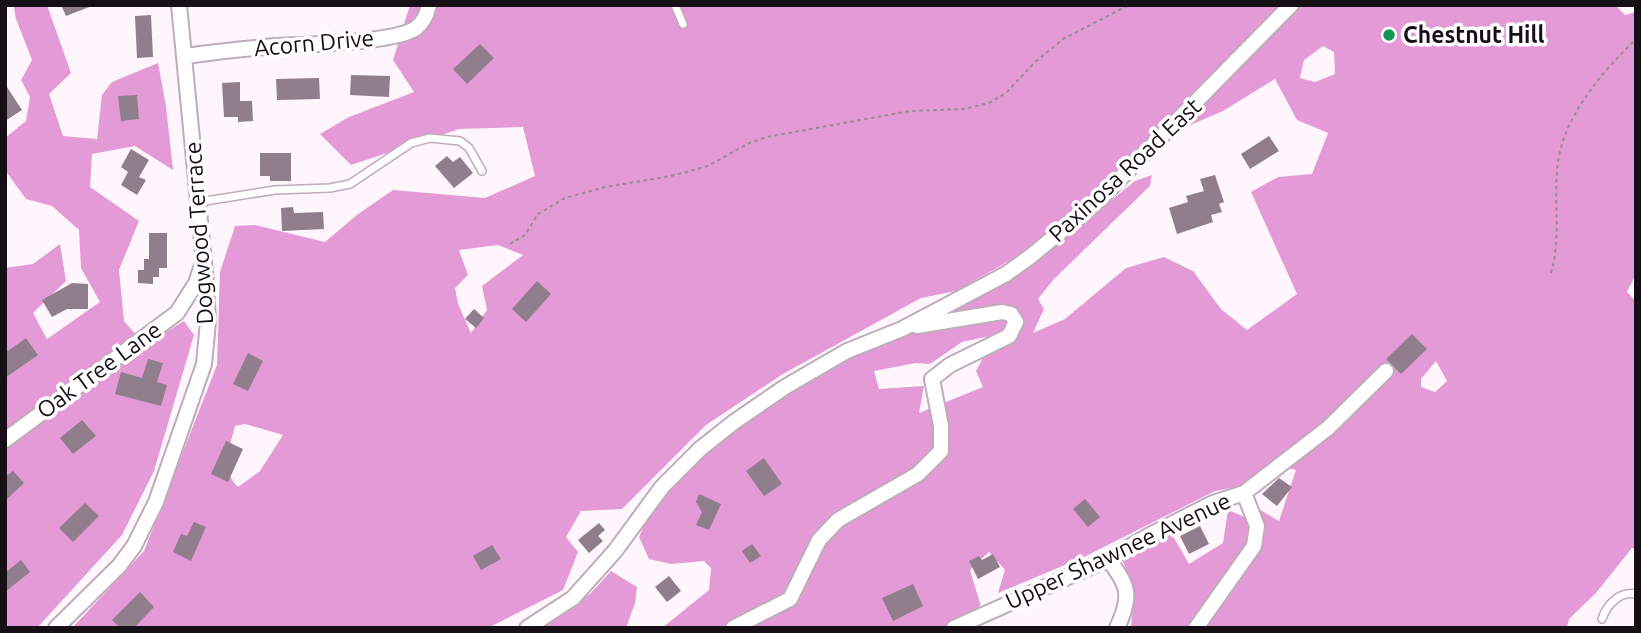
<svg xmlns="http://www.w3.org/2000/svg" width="1641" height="633" font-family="Ubuntu,sans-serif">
<rect width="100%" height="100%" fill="#fef6fc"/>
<!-- forest -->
<path fill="#e49ad6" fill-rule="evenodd" d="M19 5H47L71 73 49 94 63 136 97 139 102 95 112 82 158 63 166 106 173 170 135 146 92 154 90 187 139 221 119 270 124 321 145 345 184 321 194 335 154 471 122 535 37 628H5V268L33 264 60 244 66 281 33 313 47 339 100 302 81 268 79 230 52 206 26 199 5 170V138L26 121 30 97 21 80 32 60 16 19 14 7Z
M410 5H1615L1625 15 1636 12V274L1627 292 1636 301V549L1632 548 1596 593 1569 619 1567 628H1131L1134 590 1122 559 1170 531 1189 564 1223 543 1228 510 1247 518 1257 508 1279 521 1296 470 1275 464 1242 486 1215 491 1084 557 998 593 1005 570 989 552 970 570 980 603V628H662L709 590 711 568 704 561 671 564 649 559 639 537 650 511 699 457 733 430 811 375 976 294 1045 254 1135 181 1152 175 1150 186 1054 279 1038 299 1044 309 1033 333 1065 319 1126 268 1164 257 1193 271 1221 309 1247 330 1297 294 1251 192 1278 177 1312 174 1328 133 1297 120 1275 79 1223 111 1181 129 1167 126 1108 186 1018 256 956 291 921 298 783 374 706 425 622 509 581 511 566 537 578 552 563 590 488 628H72L144 551 217 365 220 272 235 226 255 225 325 242 358 214 393 190 485 198 535 176 523 127 459 129 351 165 320 134 349 117 414 92 393 60ZM1323 46 1334 52 1335 74 1315 82 1300 78 1304 60ZM498 245 523 255 482 286 487 310 471 333 458 304 455 288 468 275 459 250ZM995 335 976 371 983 387 919 413 924 386 879 389 874 371 916 363 930 364 962 342ZM1436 361 1447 381 1435 392 1421 387V379ZM245 424 283 435 260 471 238 487C220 470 230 447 235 426Z
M611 571 637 587 635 603 626 628H536L590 594Z"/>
<!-- building -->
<path fill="#907e8c" d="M61 5H92V6L66 16Z
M151 15 153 57 137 58 135 16Z
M480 44 494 58 467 84 453 69Z
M351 75 390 76 389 97 350 95Z
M319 78 320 99 277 100 276 79Z
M240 82V101H252L253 121 238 122V117H224L222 83Z
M5 84 22 110 5 121Z
M137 95 139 119 121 121 118 96Z
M1269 136 1279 151 1250 169 1241 154Z
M131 149 149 160 139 177 146 180 137 195 121 185 128 172 121 167Z
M260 153H291V181H270V176H260Z
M447 156 453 162 460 157 473 173 454 188 435 166Z
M1215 175 1224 202 1219 204 1222 212 1211 215 1213 222 1177 234 1169 208 1188 202 1186 196 1204 191 1200 179Z
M293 207 294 213 323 212 324 229 282 231 281 208Z
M149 233H167V268H159V277H153V284L138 283V270H144V259H149Z
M537 281 551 294 526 322 512 309Z
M72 283 88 284V309H67L52 317 42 300Z
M474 309 484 318 476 328 465 319Z
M1412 334 1427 349 1401 374 1386 359Z
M26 338 38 355 5 378V353Z
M248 353 263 361 248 391 233 384Z
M148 359 163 363 157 382 167 385 161 406 115 394 121 372 142 378Z
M82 420 96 436 73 454 60 438Z
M226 441 243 449 228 482 211 474Z
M764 458 782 484 764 496 746 471Z
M13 471 24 483 5 501V477Z
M1279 478 1292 487 1277 506 1262 494Z
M699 494 721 504 709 530 696 525 702 512 696 502Z
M1085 499 1100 517 1088 527 1073 509Z
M85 503 99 516 73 542 59 528Z
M194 522 206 527 191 561 173 552 181 534 187 536Z
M599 523 605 530 598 536 603 541 589 553 578 540Z
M1200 526 1209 544 1189 554 1180 536Z
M752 544 761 556 750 563 742 551Z
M492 545 501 559 481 570 473 556Z
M993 554 1000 567 978 579 969 561 979 556 982 560Z
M21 560 30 572 5 592V573Z
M669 576 681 591 667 602 655 587Z
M913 584 923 606 893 621 882 598Z
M140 592 154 607 134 628H120L112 620Z"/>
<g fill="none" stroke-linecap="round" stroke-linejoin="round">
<!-- service casing -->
<g stroke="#bfacbb" stroke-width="10">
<path id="service" d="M675 5 683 24
M199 202 275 190 330 188 350 184 411 143 430 138 460 141 469 148 482 171
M1602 619C1607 604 1620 591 1636 594"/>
</g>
<!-- minor casing -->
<g stroke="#bfacbb" stroke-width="18">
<path id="minor" d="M184 56C211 53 238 49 265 47 296 44 394 44 416 28 423 23 427 14 429 5
M5 440 177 313 196 283 201 268
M1108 559C1129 586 1132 596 1117 628
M56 628 119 566 134 546 156 502 204 364 208 322 206 283 179 5
M527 628 573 598 615 551 662 487 700 449 734 422 785 387 847 351 902 329 1006 274 1031 256 1099 200 1291 5
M733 628 790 599 819 540 838 520 918 474 941 451V426L932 379 950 365 1009 336 1016 322 1011 314 1002 312 917 326
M954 628 1108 559 1148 536 1213 503 1244 493 1328 428 1386 371
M1196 628 1254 546 1257 526 1244 493"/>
</g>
<!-- path -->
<path stroke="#958e94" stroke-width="2" stroke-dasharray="3.5 3.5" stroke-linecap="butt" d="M510 244 525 235 538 214 565 198 605 187 671 176 708 166 749 143 767 137 910 111 964 109 989 103 1006 93 1034 63 1063 39 1129 5
M1551 273C1561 239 1554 205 1557 171 1560 120 1601 73 1636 39"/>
<!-- service -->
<use href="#service" stroke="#fff" stroke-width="7"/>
<!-- minor -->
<use href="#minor" stroke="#fff" stroke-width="14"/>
</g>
<!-- markers -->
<circle fill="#139553" stroke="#fff" stroke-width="2.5" cx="1389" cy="35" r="7"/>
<g text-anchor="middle" stroke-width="7" stroke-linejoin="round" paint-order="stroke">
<!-- poi labels -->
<g font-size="23" font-weight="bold" fill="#160f15" stroke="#fff" text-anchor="start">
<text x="1403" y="43">Chestnut Hill</text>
</g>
<!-- street labels -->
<g font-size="23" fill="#160f15" stroke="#fff">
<text transform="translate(314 43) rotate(-5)" y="8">Acorn Drive</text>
<text transform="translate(1125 170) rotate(-43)" y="8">Paxinosa Road East</text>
<text transform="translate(199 233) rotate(-94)" y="8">Dogwood Terrace</text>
<text transform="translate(99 370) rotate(-36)" y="8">Oak Tree Lane</text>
<text transform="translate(1118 551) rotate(-25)" y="8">Upper Shawnee Avenue</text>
</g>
</g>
<!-- border -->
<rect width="1641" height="633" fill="none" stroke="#160f15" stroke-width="14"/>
</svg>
